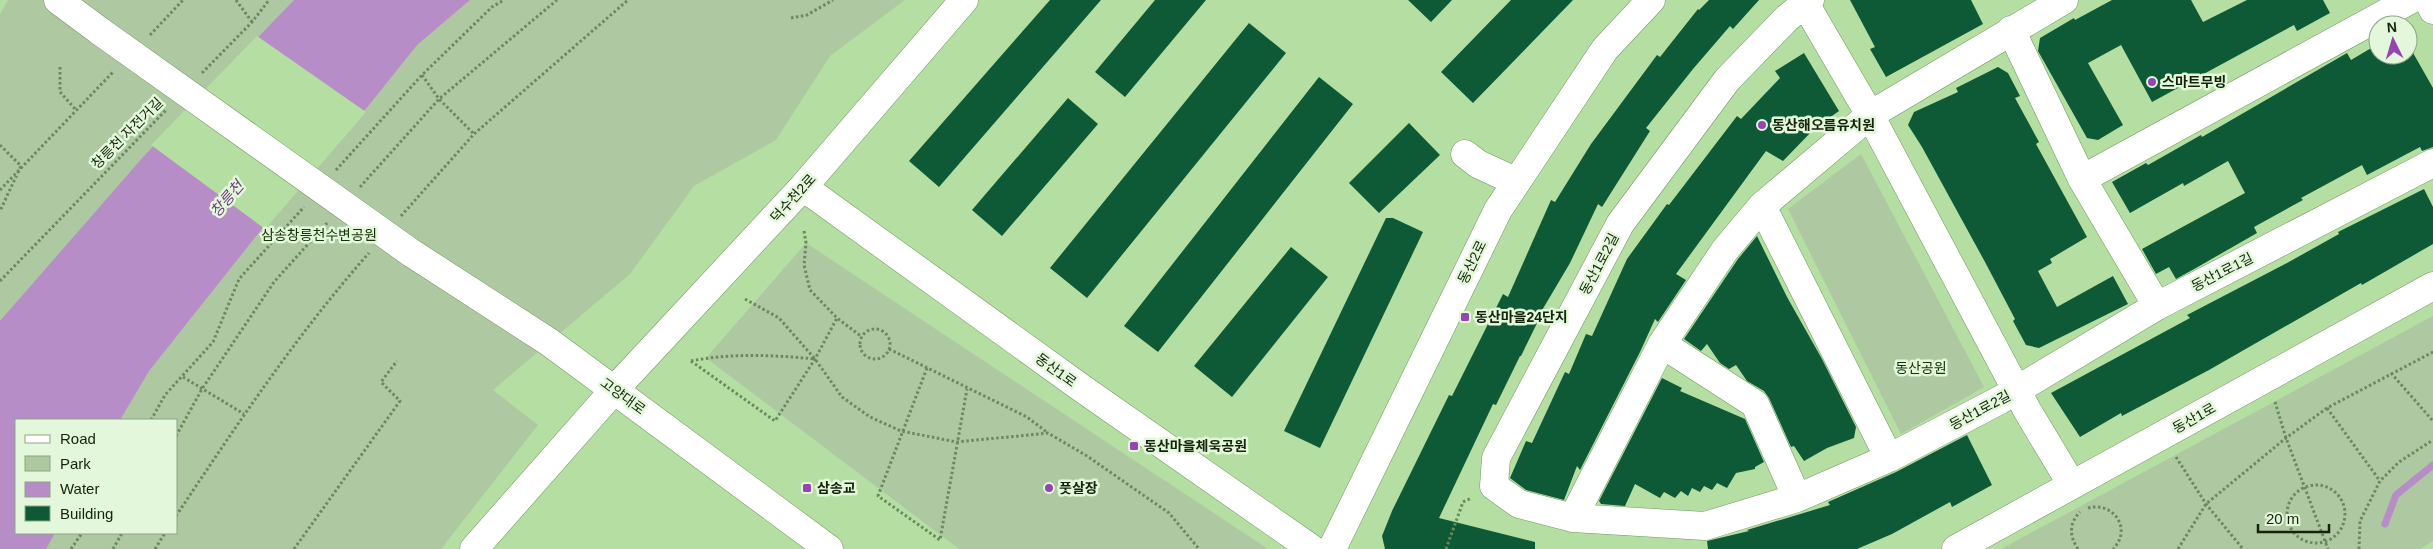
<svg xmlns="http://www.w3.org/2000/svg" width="2433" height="549" font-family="Helvetica,'Noto Sans KR',sans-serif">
<rect width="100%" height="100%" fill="#b4dea2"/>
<!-- green -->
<path fill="#aec9a2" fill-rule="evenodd" d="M8 0H905L830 56 776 140 694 186 630 274 493 390 538 425 441 549H0V14ZM16 420H176V533H16Z
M1861 154 1984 387 1901 434 1788 209Z
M806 243 1268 549H959L706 358Z
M2433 316V541L2420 549H2001Z"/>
<!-- water -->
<path fill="#b68dc6" d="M294 0H470L417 45 369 105 261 230 149 371 120 420H16V533H55L46 549H0V321L144 156Z"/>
<!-- pier -->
<path fill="#b4dea2" d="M257 36 366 112 265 229 151 145Z"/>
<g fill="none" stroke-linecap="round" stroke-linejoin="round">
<!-- stream -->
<path stroke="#b68dc6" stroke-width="7" d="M2385 524 2396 495 2433 465"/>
</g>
<!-- building -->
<path fill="#0e5a36" d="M1050 0H1101L939 187 909 161Z
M1155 0H1206L1125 97 1095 72Z
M1408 0H1452L1431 22Z
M1511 0H1573L1473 103 1441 72Z
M1709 0H1759L1733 29 1730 26 1693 69 1646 128 1650 131 1602 207 1598 204 1570 263 1541 312 1542 313 1521 356H1520L1496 405 1493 404 1439 518 1535 542V549H1385L1382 536 1392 511 1449 395 1452 396 1503 294 1508 297 1551 200 1555 202 1591 144 1657 55 1660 57 1698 9 1699 10Z
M1850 0H1971L1983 24 1886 77 1870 49 1875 47Z
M2112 0H2191L2203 22 2247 0H2323L2330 13 2297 31 2294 25 2152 102 2121 45 2088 63 2123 125 2098 140 2087 138 2038 51 2040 38 2074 18 2075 20Z
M1249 23 1286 53 1087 298 1050 268Z
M2378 44V55H2408V44L2433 88V147L2422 151 2420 147 2367 175 2362 165 2301 198 2303 200 2254 227 2257 233 2196 268 2176 279 2169 267 2156 274 2142 249 2245 193 2228 161 2184 186 2183 183 2130 213 2112 182 2146 163 2148 165 2201 135 2202 137 2347 53 2351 60Z
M1804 53 1839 111 1815 128 1783 161 1766 151 1676 274 1686 280 1658 322 1655 319 1640 352 1580 470 1577 466 1564 500 1526 490 1510 478 1526 441 1532 443 1565 372 1569 374 1586 334 1592 336 1627 259 1667 204 1669 205 1737 116 1741 119 1780 78 1775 71Z
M1998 67 2008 73 2020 96 2015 98 2039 142 2036 144 2087 237 2050 259 2052 263 2038 271 2057 307 2113 276 2128 304 2039 348 2026 345 2013 321 2015 319 1985 262 1922 147 1908 125 1914 112 1958 92 1956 88Z
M1319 77 1353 104 1158 352 1124 326Z
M1068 98 1098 124 1002 236 972 210Z
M1409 123 1440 155 1379 213 1349 183Z
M2424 189 2433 207V244L2362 285 2361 283 2209 370 2122 416 2121 413 2080 437 2051 393 2190 318 2187 315 2287 263 2339 234 2338 232Z
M1386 218H1393L1423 232 1320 448 1284 431Z
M1757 236 1787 297 1822 359 1856 427 1854 438 1827 448 1804 461 1794 446 1791 447 1769 398 1764 391 1747 381 1736 365 1729 369 1720 363 1707 344 1701 351 1684 339 1738 259Z
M1291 247 1328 277 1232 397 1194 366Z
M1662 378 1682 388 1680 391 1745 419 1764 462 1755 467V469L1736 473 1727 488 1717 483 1712 490 1704 486 1700 492 1692 488 1688 496 1681 491 1675 498 1664 492 1660 498 1635 484 1625 506 1601 504 1599 501Z
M1967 435 1992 485 1952 507 1950 502 1892 534 1857 549H1708L1707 541 1749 531 1747 530 1830 505 1828 502 1896 472Z"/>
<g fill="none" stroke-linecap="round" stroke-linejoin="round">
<!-- minor casing -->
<g stroke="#71995f" stroke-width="29">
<path id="minor" d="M1803 0 1870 115 2027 410 2072 485
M1810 0 1787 18 1727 80 1620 224 1496 458 1494 486 1519 504 1573 518 1705 526 1797 498 1889 458 2000 400 2157 306 2433 163
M2428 0 2433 10
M2011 30 2082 179 2157 306
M1465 154 1478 164 1517 182
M2082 179 2410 0
M803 187 1080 387 1312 549
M1762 206 1889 458
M1662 344 1755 404 1797 498
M1573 518 1662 344 1725 250 1762 206 1870 115 2064 0
M474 549 615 389 803 187 964 0
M1332 549 1498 210 1605 49 1651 0
M1956 549 2433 286"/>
</g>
<!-- major casing -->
<g stroke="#71995f" stroke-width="29">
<path id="major" d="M58 0 101 32
M410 252 549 342 829 549"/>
</g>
<!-- path -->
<path stroke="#6a895d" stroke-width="3" stroke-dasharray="2.5 2.5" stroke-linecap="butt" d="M236 0 252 22
M791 18 807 15 833 0
M150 35 183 0
M60 67V92L76 110
M202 73 252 22 269 0
M422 75 439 99 474 134
M0 145 21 166 0 211
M336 170 422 75 492 7 504 0
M360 187 439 99 557 0
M0 190 114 71
M401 216 474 134 628 0
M804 231 806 243 804 265 810 290 837 318 862 337
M0 281 166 110
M745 299 779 318 815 359 842 397 870 417 901 431 957 442 1048 433 1087 456 1169 513 1199 549
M860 344a15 15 0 1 1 30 0a15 15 0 1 1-30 0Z
M889 349 1027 417 1048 433
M691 361 775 421 815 359 837 318
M691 361C731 353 774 355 815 359
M927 368 878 496 940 540 967 389
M2391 373 2433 421
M183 377 244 414
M2275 402 2286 438 2328 549
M2327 408 2380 481
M151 420 165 395 213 342 239 279 304 207
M176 436 202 389 274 282 327 223
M2176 457 2206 504 2243 549
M2287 514a29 29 0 1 1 58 0a29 29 0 1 1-58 0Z
M2088 508C2113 501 2133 529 2113 549
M176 516C236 426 297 334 369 253
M71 549 82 533
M113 549 122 533
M155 549 165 533
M294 549 400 401 381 382 397 361
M1446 549 1463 502 1472 498
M2078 549C2069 536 2069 523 2080 512
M2178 549 2206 504 2286 438 2327 408 2433 352
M2359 549 2360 521 2380 481 2399 462 2433 440"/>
<!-- minor -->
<use href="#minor" stroke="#fff" stroke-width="28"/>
<!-- major -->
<use href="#major" stroke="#fff" stroke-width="28"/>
<!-- major-bridge casing -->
<g stroke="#71995f" stroke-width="29" stroke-linecap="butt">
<path id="major-bridge" d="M101 32 410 252"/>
</g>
<!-- major-bridge -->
<use href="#major-bridge" stroke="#fff" stroke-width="28"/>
</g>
<!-- markers -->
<g fill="#9744b3" stroke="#e3f8da" stroke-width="2">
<circle cx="2152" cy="82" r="5"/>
<circle cx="1762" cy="125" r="5"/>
<rect x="1460" y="312" width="10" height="10" rx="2.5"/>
<rect x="1129" y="441" width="10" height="10" rx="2.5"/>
<rect x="802" y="483" width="10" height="10" rx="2.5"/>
<circle cx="1049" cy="488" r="5"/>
</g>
<g text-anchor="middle" stroke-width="5" stroke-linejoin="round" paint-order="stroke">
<!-- poi labels -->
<g font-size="14" font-weight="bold" fill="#13230c" stroke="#e3f8da" text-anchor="start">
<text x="2162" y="87">스마트무빙</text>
<text x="1772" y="130">동산해오름유치원</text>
<text x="1475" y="322">동산마을24단지</text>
<text x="1144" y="451">동산마을체욱공원</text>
<text x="817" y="493">삼송교</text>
<text x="1059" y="493">풋살장</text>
</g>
<!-- street labels -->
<g font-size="14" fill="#13230c" stroke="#e3f8da">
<text transform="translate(127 133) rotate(-45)" y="5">창릉천 자전거길</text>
<text transform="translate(793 198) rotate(-48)" y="5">덕수천2로</text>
<text transform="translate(1472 262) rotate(-64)" y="5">동산2로</text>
<text transform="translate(1599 264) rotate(-62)" y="5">동산1로2길</text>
<text transform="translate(2222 272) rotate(-27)" y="5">동산1로1길</text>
<text transform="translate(1056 370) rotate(36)" y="5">동산1로</text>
<text transform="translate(623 396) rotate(36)" y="5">고양대로</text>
<text transform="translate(1980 410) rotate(-28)" y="5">동산1로2길</text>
<text transform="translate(2194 418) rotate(-29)" y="5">동산1로</text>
</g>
<!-- park labels -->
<g font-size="14" fill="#163107" stroke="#e3f8da">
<text x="319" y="240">삼송창릉천수변공원</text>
<text x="1921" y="373">동산공원</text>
</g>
<!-- water labels -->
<g font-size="15" font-style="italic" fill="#6d3a80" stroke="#e3f8da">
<text transform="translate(227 199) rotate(-49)" y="5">창릉천</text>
</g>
</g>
<!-- legend -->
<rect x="15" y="419" width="162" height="115" fill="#e3f8da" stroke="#90a388"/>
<rect x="25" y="435" width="25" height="8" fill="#ffffff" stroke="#90a388"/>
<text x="60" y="444" font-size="15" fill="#13230c">Road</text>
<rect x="25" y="456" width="25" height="15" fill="#aec9a2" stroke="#90a388"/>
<text x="60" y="469" font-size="15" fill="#13230c">Park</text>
<rect x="25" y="482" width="25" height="15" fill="#b68dc6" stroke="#90a388"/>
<text x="60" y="494" font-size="15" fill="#13230c">Water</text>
<rect x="25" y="506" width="25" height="15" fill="#0e5a36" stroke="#90a388"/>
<text x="60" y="519" font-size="15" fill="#13230c">Building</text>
<!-- north arrow -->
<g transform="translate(2393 40) rotate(355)"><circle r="24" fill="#e3f8da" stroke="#90a388"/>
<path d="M0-4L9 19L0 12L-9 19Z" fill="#9744b3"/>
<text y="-8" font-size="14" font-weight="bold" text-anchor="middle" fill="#13230c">N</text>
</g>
<!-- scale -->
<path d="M2258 524v8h71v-8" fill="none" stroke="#13230c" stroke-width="2.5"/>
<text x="2266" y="524" font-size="15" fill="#13230c" stroke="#e3f8da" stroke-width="4" paint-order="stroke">20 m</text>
</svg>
